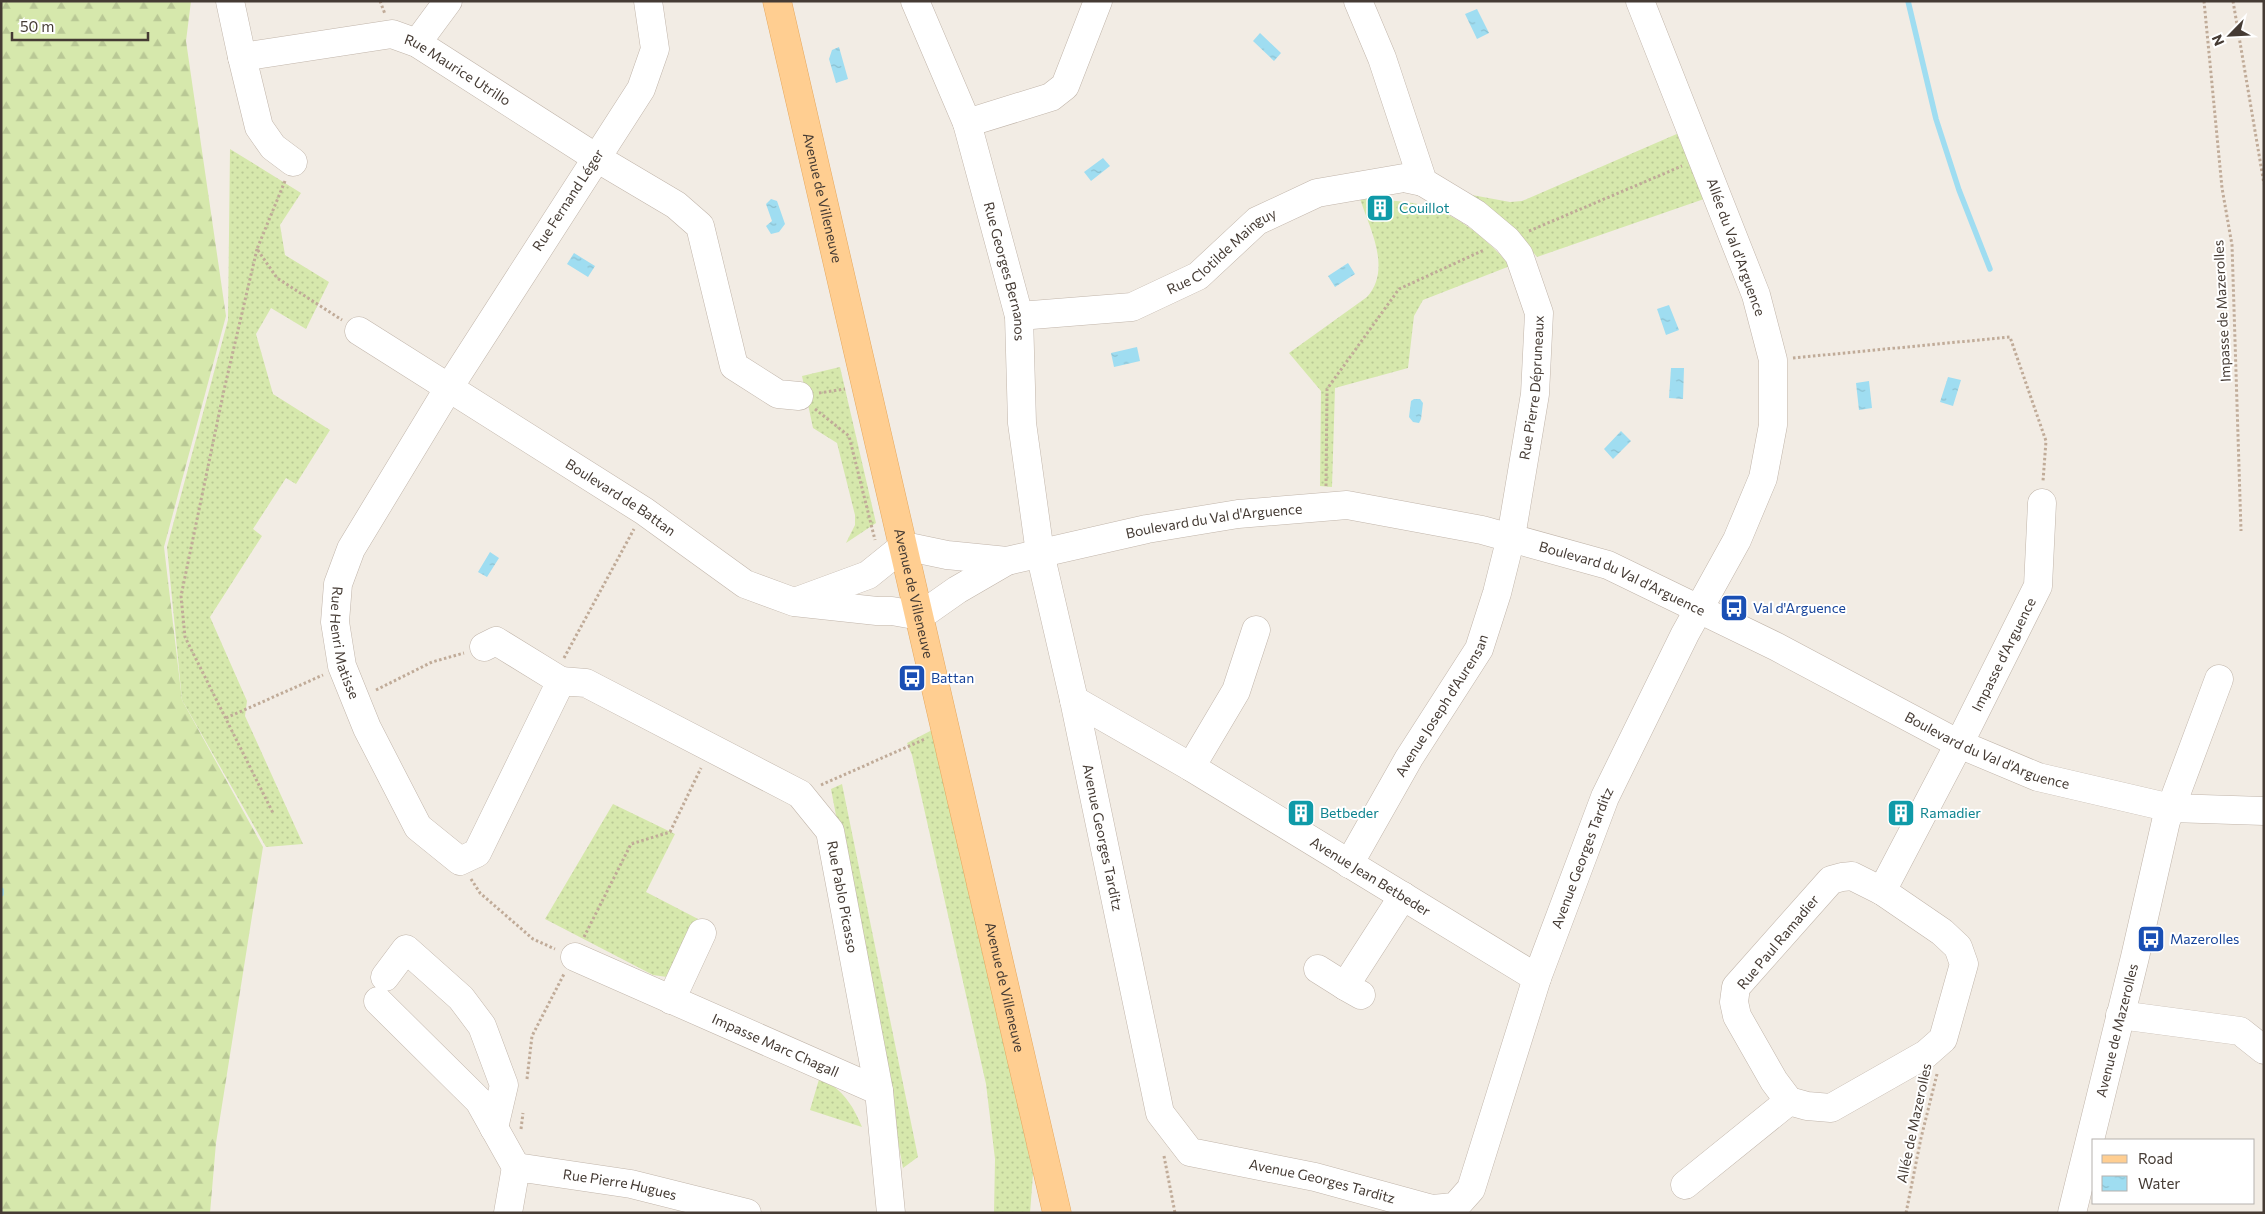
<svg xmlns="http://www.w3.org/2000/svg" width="2265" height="1214" font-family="Commissioner,sans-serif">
<defs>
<pattern id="grass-dots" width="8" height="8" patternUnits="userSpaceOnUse" patternTransform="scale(1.25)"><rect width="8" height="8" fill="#d6e8ac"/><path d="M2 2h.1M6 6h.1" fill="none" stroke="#b9c895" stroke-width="1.8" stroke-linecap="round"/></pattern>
<pattern id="forest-firs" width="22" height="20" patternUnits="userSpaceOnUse" patternTransform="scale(1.25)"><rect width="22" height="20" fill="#d6e8ac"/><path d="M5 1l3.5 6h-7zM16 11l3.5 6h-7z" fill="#b9c895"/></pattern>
<pattern id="water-ripples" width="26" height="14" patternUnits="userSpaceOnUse" patternTransform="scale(1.25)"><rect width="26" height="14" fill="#9fddf1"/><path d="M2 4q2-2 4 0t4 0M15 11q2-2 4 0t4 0" fill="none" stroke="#8abfcf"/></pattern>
</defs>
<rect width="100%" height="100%" fill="#f2ece4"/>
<!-- grass -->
<path fill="url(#grass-dots)" d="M1679 133 1704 199 1537 257 1512 226 1472 195 1510 202 1522 201Z
M230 149 301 193 280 225 285 255 329 282 306 329 271 308 256 334 273 394 330 430 296 484 286 478 253 529 262 536 210 617 247 701 245 716 303 844 266 847 182 700 167 547 228 320Z
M1360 199C1379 200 1399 200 1418 204 1455 212 1487 238 1510 266L1423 300 1414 316 1408 368 1335 388 1332 487 1320 486 1321 391 1289 353 1367 297C1392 269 1370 229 1360 199Z
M840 367 876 523 846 543 855 525V515L837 443 813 428 802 376Z
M936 728 1033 1174 1030 1213H994L995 1159 986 1084 912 755 907 743Z
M842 784 918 1157 903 1168 831 789Z
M613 804 675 834 646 892 700 920 676 971 667 977 653 975 545 919Z
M820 1076C843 1092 851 1101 862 1127L810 1110Z"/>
<!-- forest -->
<path fill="url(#forest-firs)" d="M1 1H191L186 41 226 316 164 547 182 700 263 847 216 1143 210 1213H1Z"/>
<!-- water -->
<path fill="url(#water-ripples)" d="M1477 9 1489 33 1477 39 1465 14Z
M1260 33 1281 53 1274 61 1253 41Z
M839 47 848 79 836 83 829 59 832 50Z
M1103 158 1110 166 1091 181 1084 172Z
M771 199 777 201 785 224 779 232 771 234 766 226 772 221 766 204Z
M574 253 595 266 588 277 567 264Z
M1348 263 1355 274 1335 287 1328 276Z
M1669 305 1679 330 1666 335 1657 309Z
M1137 347 1140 361 1114 367 1111 353Z
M1671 368H1684L1683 399 1669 398Z
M1948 377 1961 380 1953 406 1940 402Z
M1869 381 1872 408 1859 410 1856 383Z
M1414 399H1420L1423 403 1421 419 1419 423 1413 422 1409 417 1411 401Z
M1621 431 1631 441 1613 459 1604 449Z
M490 552 499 558 487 577 478 572Z"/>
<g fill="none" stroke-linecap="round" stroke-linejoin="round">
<!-- stream -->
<path stroke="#9fddf1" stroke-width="5.5" d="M1908 1 1936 119 1959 190 1990 269
M1 890V894"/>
<!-- minor casing -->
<g stroke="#c1b5aa" stroke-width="29">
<g id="minor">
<path id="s1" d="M230 1 242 57 392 34 417 43 595 157 676 205 700 226 734 366 778 394 799 396"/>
<path id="s2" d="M648 1 655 49 641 89 448 389 351 549 338 584 335 622 342 666 367 728 418 827 460 861 477 853 561 681 586 683 800 794 830 831 879 1091 891 1213"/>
<path id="s3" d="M915 1 967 123 1019 316 1022 423 1040 553 1074 700 1160 1113 1190 1152 1315 1177 1432 1209 1455 1207 1471 1189 1537 978 1605 797 1685 634 1737 540 1763 478 1773 425V360L1756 295 1640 1"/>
<path d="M417 43 448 1"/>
<path d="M242 57 259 127 273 147 293 162"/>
<path d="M967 123 1051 97 1065 86 1098 1"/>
<path id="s4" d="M1019 316 1132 307 1198 276 1257 221 1317 193 1404 178 1423 182"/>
<path id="s5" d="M359 331 644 511 745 584 794 602 877 611H892L920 616 957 590 1007 561 1147 529 1238 514 1347 505 1482 530 1608 565 1777 647 1959 744 2038 777 2171 808 2264 811"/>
<path d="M800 600 868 575 904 546 947 555 1007 561"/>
<path d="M484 647 496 641 561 681"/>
<path id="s6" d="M1074 700 1191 767 1537 978"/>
<path d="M1191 767 1236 691 1256 630"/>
<path id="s7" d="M1349 864 1409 758 1479 649 1497 593 1511 537 1535 394 1539 313 1519 255 1507 240 1476 214 1423 182 1382 58 1358 1"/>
<path d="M1852 876 1882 891 1942 932 1958 947 1964 964 1943 1039 1926 1054 1831 1108 1807 1106 1789 1101 1774 1081 1737 1016 1734 1002 1736 987 1831 880 1842 877Z"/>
<path id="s8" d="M1882 891 1959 744 2038 586 2042 503"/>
<path id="s9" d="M575 957 879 1091"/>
<path d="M1318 969 1345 986"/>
<path d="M385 977 406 949 461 998 482 1026 504 1085 494 1128"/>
<path d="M1361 995 1345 986 1403 896"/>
<path d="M671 1000 702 933"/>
<path d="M378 1001 479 1101 516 1167"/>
<path d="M2120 1015 2240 1031 2264 1050"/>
<path d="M1685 1185 1789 1101"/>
<path id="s10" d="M508 1213 516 1167 631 1184 747 1213"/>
<path id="s11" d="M2072 1213 2135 957 2166 821 2219 679"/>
</g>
</g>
<!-- major casing -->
<g stroke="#e5a85f" stroke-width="29">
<g id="major">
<path id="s12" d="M777 1 1057 1213"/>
</g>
</g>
<!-- path -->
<path stroke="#c0ab98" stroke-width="3" stroke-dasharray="2.5 2.5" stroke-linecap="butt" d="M380 1 385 14
M2204 1 2222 188 2232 245 2241 531
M2233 1 2264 184
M285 181 257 249 277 278 342 320
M1529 231 1682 166
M257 249 224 390 181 596 185 637 273 813
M1793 358 2010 337 2046 441 2043 481
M819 393 845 389
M815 409 849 436 875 540
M1326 486 1327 389 1399 289 1484 250
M564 658 634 529
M376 690 432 662 464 653
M226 718 323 675
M821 785 925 739
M471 879 480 893 533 939 555 949
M584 937 631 844 670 832 701 768
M527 1079 532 1036 564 974
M521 1129 523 1113
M1164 1156 1175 1213
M1906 1213 1921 1138 1937 1074"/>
<!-- minor -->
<use href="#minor" stroke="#fff" stroke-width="28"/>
<!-- major -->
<use href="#major" stroke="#ffce91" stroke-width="28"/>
</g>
<!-- icons -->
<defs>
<g id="building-square" transform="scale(1.4375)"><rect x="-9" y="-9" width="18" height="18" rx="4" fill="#0f9aa8" stroke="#fff"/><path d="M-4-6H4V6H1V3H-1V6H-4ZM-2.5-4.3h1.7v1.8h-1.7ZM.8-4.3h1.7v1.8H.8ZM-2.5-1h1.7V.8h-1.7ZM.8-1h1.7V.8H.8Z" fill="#fff"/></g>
<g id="bus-square" transform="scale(1.4375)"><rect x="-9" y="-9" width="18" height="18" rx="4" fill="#1a4fb4" stroke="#fff"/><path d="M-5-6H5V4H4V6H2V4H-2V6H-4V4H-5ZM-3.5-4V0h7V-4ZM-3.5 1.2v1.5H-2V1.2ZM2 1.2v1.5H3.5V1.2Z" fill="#fff"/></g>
</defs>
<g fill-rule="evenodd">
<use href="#building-square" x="1380" y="208"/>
<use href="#bus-square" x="1734" y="608"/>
<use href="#bus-square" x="912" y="678"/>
<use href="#building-square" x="1301" y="813"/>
<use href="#building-square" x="1901" y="813"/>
<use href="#bus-square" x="2151" y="939"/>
</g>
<g text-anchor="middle" stroke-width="4" stroke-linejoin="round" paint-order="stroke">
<!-- street labels -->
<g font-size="14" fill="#453b34" stroke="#fff">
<text dy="5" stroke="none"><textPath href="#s1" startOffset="284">Rue Maurice Utrillo</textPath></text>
<text dy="5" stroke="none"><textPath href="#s12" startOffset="202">Avenue de Villeneuve</textPath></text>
<text transform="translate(568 200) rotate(-57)" y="5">Rue Fernand Léger</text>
<text transform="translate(1736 247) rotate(70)" y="5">Allée du Val d'Arguence</text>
<text dy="5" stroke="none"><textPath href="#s4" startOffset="220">Rue Clotilde Mainguy</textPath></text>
<text dy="5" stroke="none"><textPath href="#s3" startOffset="286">Rue Georges Bernanos</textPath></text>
<text transform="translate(2222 311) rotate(-93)" y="5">Impasse de Mazerolles</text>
<text dy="5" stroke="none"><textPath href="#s7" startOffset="519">Rue Pierre Dépruneaux</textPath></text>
<text dy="5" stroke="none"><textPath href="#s5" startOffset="310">Boulevard de Battan</textPath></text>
<text dy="5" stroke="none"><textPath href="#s5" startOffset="955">Boulevard du Val d'Arguence</textPath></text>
<text dy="5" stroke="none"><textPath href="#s5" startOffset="1375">Boulevard du Val d'Arguence</textPath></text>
<text dy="5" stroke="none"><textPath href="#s12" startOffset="608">Avenue de Villeneuve</textPath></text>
<text dy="5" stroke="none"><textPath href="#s2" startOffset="732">Rue Henri Matisse</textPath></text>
<text dy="5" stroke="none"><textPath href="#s8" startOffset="266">Impasse d'Arguence</textPath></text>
<text dy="5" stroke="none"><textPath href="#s7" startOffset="184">Avenue Joseph d'Aurensan</textPath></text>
<text dy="5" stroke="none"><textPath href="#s5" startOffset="1780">Boulevard du Val d'Arguence</textPath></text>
<text dy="5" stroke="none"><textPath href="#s3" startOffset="862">Avenue Georges Tarditz</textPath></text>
<text dy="5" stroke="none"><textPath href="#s3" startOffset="1838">Avenue Georges Tarditz</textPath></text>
<text dy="5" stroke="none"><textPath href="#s6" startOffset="345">Avenue Jean Betbeder</textPath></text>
<text dy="5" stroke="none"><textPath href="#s2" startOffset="1578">Rue Pablo Picasso</textPath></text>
<text transform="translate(1778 942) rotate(-50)" y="5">Rue Paul Ramadier</text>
<text dy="5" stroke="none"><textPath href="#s12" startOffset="1012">Avenue de Villeneuve</textPath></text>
<text dy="5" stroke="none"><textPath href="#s11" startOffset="188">Avenue de Mazerolles</textPath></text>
<text dy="5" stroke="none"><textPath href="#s9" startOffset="219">Impasse Marc Chagall</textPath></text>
<text transform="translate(1914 1123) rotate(-78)" y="5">Allée de Mazerolles</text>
<text dy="5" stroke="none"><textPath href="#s3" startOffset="1328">Avenue Georges Tarditz</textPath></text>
<text dy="5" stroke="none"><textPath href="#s10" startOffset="152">Rue Pierre Hugues</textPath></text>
</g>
<!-- culture labels -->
<g font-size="14" fill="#0d838f" stroke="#fff" text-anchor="start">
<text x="1399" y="213">Couillot</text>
<text x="1320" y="818">Betbeder</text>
<text x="1920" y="818">Ramadier</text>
</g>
<!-- transit labels -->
<g font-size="14" fill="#164399" stroke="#fff" text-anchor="start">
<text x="1753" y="613">Val d'Arguence</text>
<text x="931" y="683">Battan</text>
<text x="2170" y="944">Mazerolles</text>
</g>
</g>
<!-- border -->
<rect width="2265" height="1214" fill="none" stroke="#453b34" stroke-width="5"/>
<!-- legend -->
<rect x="2092" y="1139" width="162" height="65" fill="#ffffff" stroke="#b5b1ae"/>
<rect x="2102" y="1155" width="25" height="8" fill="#ffce91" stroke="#b5b1ae"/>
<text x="2138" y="1164" font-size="15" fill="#453b34">Road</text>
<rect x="2102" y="1176" width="25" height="15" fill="url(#water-ripples)" stroke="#b5b1ae"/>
<text x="2138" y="1189" font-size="15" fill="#453b34">Water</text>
<!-- north arrow -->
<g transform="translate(2230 35) rotate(246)" stroke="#ffffff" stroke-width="4" paint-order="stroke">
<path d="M0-4L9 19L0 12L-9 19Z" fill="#453b34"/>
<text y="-8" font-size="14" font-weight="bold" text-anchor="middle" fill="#453b34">N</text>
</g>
<!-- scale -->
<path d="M12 32v8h136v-8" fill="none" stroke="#453b34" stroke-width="2.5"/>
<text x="20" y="32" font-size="15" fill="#453b34" stroke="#ffffff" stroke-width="4" paint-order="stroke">50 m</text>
</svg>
